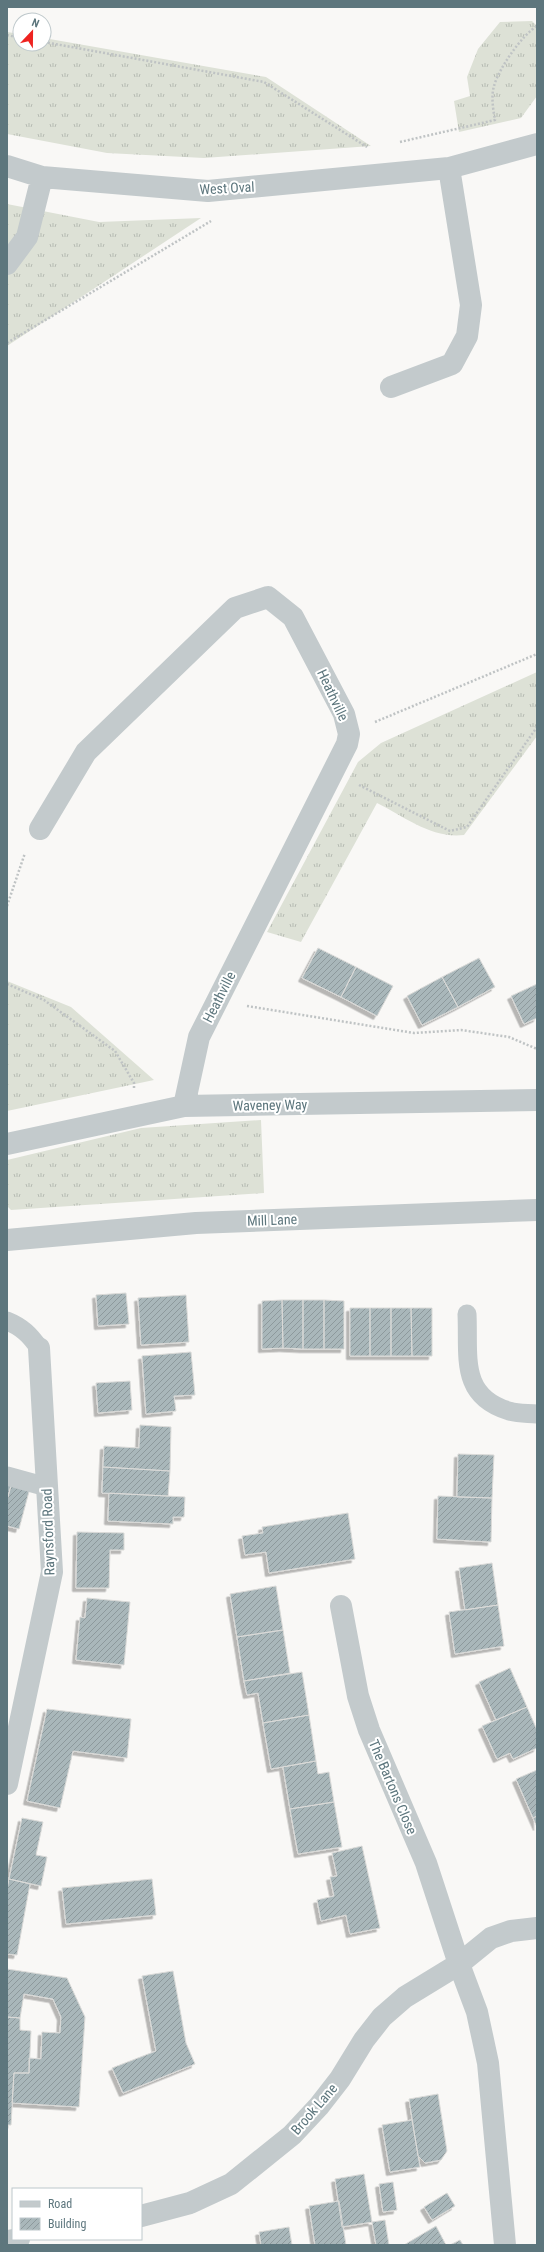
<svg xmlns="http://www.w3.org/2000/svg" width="544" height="2252" font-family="'Roboto Condensed',sans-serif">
<defs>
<pattern id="grass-tufts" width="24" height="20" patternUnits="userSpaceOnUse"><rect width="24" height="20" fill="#dde1d6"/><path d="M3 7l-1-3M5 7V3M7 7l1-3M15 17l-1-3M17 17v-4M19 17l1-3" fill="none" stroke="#b6bbb3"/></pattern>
<pattern id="building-hatch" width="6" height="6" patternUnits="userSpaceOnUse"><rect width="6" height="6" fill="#a9b7ba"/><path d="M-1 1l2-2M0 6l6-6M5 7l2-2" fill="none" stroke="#8d999c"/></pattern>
<filter id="shadow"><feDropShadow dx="-3.5" dy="3.5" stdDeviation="0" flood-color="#0004"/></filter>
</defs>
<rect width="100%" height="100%" fill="#f9f8f6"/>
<!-- grass -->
<path fill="url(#grass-tufts)" d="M532 21 537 26V96L521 118 459 132 454 101 470 96 467 77 478 49 500 22Z
M7 32 20 34V44H44V38L266 77 371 146 204 158 107 153 7 134Z
M7 204 99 222 201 218 7 346Z
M537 672V736L464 835C432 839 405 817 377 803L301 942 267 932 358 762 381 743Z
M7 981 71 1007 154 1080 7 1111Z
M261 1120 264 1193 11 1210 7 1206V1160L141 1128Z"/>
<!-- building -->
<path fill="url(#building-hatch)" stroke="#dadad8" filter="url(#shadow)" d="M318 948 356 967 341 997 302 978Z
M479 958 495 987 458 1007 442 977Z
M356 967 393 986 377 1016 341 997Z
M442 977 458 1007 422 1025 407 996Z
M537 984V1018L524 1024 511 996Z
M126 1293 129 1324 98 1326 96 1295Z
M186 1295 189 1342 141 1345 138 1298Z
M282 1300 283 1348 262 1349V1301Z
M282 1300H303V1349L283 1348Z
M303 1300H324V1349H303Z
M324 1300 344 1301V1349H324Z
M350 1308H370V1356H350Z
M370 1308H391V1356H370Z
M391 1308H411L412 1356H391Z
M411 1308H432V1356H412Z
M191 1352 195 1395 174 1396 176 1411 146 1414 142 1356Z
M130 1381 132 1410 98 1413 96 1383Z
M140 1425 171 1427 170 1471 103 1467 104 1446 139 1448Z
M458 1454 494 1455 492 1498 457 1497Z
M103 1467 170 1471 168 1496 102 1493Z
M7 1481 12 1482 7 1500Z
M12 1482 30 1488 19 1529 7 1526V1500Z
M109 1493 185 1497 184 1517H173V1524L108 1521Z
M438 1496 492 1498 491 1542 437 1539Z
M348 1513 355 1559 269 1573 266 1552 245 1555 242 1536 263 1533 262 1527Z
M77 1532 124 1533V1550H110L109 1588H76Z
M492 1563 498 1605 465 1610 459 1568Z
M276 1586 283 1630 237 1637 230 1594Z
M87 1598 130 1602 124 1665 76 1660 80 1617 85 1618Z
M498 1605 504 1646 455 1654 449 1612Z
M283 1630 290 1673 244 1681 237 1637Z
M510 1668 527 1707 496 1720 479 1682Z
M302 1672 309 1715 263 1723 258 1693 247 1695 244 1681Z
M527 1707 537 1730V1748L513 1759 510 1753 497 1759 482 1726Z
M47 1709 131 1719 127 1758 73 1751 60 1808 27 1801Z
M309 1715 316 1761 271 1769 263 1723Z
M316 1761 318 1774 329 1772 334 1802 290 1809 283 1767Z
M537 1770V1816L533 1818 516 1779Z
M334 1802 342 1847 298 1854 290 1809Z
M537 1816V1827L533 1818Z
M22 1818 43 1822 36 1855 47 1857 41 1886 9 1879Z
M362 1846 380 1928 350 1934 346 1915 321 1921 317 1900 334 1896 330 1877 337 1876 332 1853Z
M9 1879 30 1884 17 1955 7 1954V1890Z
M152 1879 156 1915 66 1924 62 1888Z
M7 1969 67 1978 85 2017 79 2107 12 2103 14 2073H29V2058L41 2059 42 2032 60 2033 61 2017 53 1999 24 1994 20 2018 7 2017Z
M173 1971 186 2043 195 2064 123 2093 112 2068 156 2051 142 1976Z
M7 2017 20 2018V2030L31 2031 29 2073H14L11 2125H7Z
M438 2094 447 2151 441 2160 425 2163 418 2156 409 2099Z
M412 2120 420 2167 390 2172 382 2125Z
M364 2174 372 2222 342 2227 335 2179Z
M393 2182 397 2210 383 2212 379 2184Z
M447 2193 455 2206 432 2220 424 2207Z
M339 2201 346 2245H315L309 2206Z
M385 2220 389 2245H376L372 2222Z
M436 2226 446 2245H404Z
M289 2227 292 2245H261L259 2232Z
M460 2240 463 2245H450Z"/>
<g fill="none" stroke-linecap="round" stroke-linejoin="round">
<!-- path -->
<path stroke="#bfc3c4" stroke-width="2.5" stroke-dasharray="2 2" stroke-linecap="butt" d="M7 35 20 38
M44 42 264 82 367 147
M400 142 495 120C493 109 491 96 494 86 499 68 522 35 537 26
M7 343 211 221
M375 722 537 654
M359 785 450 831 467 827 537 727
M7 906 25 853
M7 984 44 1000 115 1051 134 1083V1088
M247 1006 414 1033 461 1030 509 1037 537 1049"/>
<!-- service -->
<path stroke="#c3cacc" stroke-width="19" d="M467 1314C469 1356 459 1396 509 1411 518 1414 528 1413 537 1414
M7 1321C22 1327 30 1335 39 1348
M7 1476 47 1487"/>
<!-- minor -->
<path stroke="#c3cacc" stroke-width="22" d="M7 166 42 177 208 191 449 168 537 144
M7 264 27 237 42 177
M391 387 452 364 467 336 471 305 449 168
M40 829 86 752 235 608 268 597 293 617 344 714 349 734 347 744 199 1037 184 1106
M7 1144 184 1106 537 1100
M341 1606 358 1696 369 1730 426 1863 459 1964 477 2012 488 2063 505 2245
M7 1784 52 1572 39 1348
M141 2216 190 2203 231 2184 292 2135 319 2106 340 2079 364 2040 382 2017 405 1997 459 1964 491 1938 511 1931 537 1928
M7 2241 19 2239"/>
<!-- tertiary -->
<path stroke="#c3cacc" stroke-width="22" d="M7 1240 196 1223 537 1210"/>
</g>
<g text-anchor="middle" stroke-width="4" stroke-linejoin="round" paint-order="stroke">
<!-- street labels -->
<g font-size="14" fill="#5d767d" stroke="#fff">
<text transform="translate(227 188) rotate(-3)" y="5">West Oval</text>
<text transform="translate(333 695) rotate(65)" y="5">Heathville</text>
<text transform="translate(219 997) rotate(-63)" y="5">Heathville</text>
<text transform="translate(270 1105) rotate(-1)" y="5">Waveney Way</text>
<text transform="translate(272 1220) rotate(-2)" y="5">Mill Lane</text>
<text transform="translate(48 1532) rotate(-92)" y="5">Raynsford Road</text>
<text transform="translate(393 1787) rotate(67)" y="5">The Bartons Close</text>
<text transform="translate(314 2109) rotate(-49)" y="5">Brook Lane</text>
</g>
</g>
<!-- border -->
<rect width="544" height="2252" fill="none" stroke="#5d767d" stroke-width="16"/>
<!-- legend -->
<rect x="12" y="2188" width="130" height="52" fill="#ffffff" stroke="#bec8cb"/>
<rect x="20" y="2201" width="20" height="6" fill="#c3cacc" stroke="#bec8cb"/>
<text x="48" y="2208" font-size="12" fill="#5d767d">Road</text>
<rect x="20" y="2218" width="20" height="12" fill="url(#building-hatch)" stroke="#bec8cb"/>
<text x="48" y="2228" font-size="12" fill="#5d767d">Building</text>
<!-- north arrow -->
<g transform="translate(32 32) rotate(22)"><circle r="19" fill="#ffffff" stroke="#bec8cb"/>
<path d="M0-3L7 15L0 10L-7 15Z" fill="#ee2320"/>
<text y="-6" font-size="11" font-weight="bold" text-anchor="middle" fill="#5d767d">N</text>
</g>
</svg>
